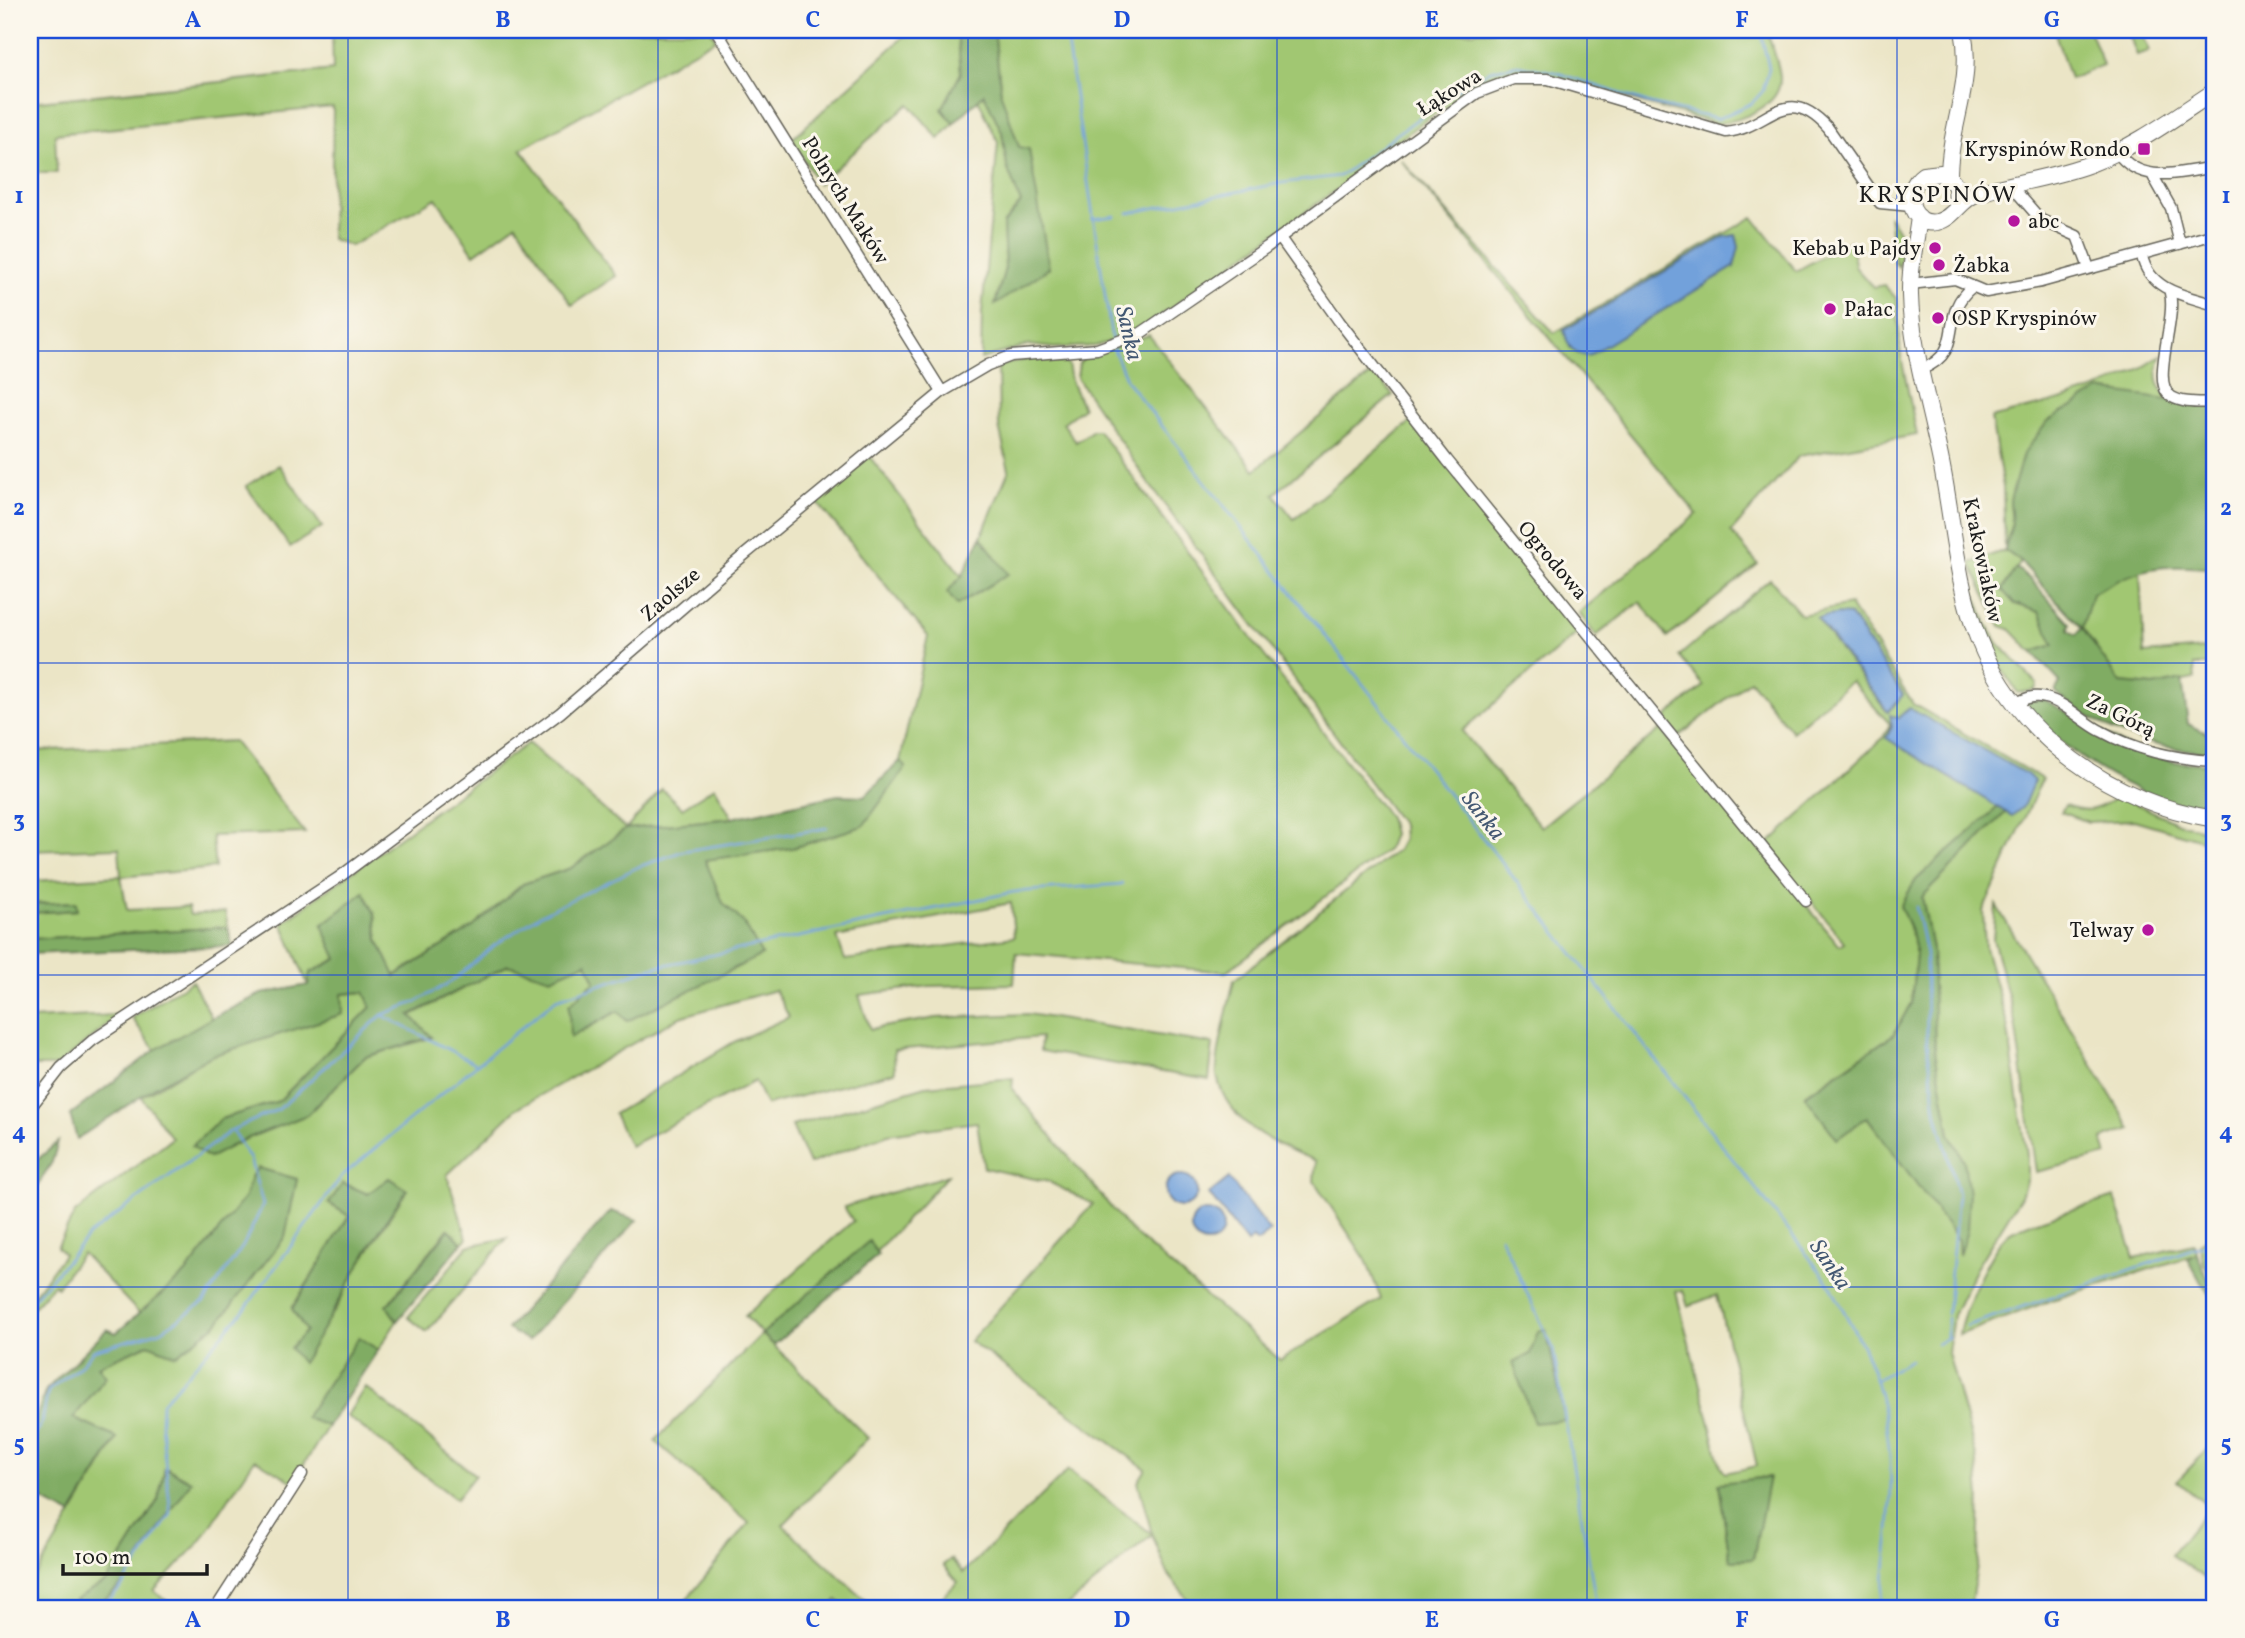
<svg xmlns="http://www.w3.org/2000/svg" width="2245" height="1638" font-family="Vollkorn,serif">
<rect width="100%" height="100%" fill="#fbf7ec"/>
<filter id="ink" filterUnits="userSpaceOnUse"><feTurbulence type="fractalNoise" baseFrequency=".0143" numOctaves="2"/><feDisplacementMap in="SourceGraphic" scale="14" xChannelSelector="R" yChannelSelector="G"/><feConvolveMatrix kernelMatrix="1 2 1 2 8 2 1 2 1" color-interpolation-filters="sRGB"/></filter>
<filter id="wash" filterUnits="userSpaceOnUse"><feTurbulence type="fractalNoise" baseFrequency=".00686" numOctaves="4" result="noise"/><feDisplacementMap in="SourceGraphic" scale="28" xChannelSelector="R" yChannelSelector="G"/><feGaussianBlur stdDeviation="1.57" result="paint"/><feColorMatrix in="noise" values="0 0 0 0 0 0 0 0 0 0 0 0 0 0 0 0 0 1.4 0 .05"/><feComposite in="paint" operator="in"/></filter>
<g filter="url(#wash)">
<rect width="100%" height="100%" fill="#ebe5c6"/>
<!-- green -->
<path fill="#a1c772" stroke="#5e7247" stroke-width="2" fill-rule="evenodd" d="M332 30H710L716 39 521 149 616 276 572 305 516 224 474 254 436 198 351 246 331 239 333 107 55 134 57 173H30V102L333 70Z
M911 30H957L961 73 942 109 954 123 939 139 909 104 818 184 792 139Z
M994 30H1450L1451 33 1495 30H1766C1771 44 1779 62 1780 77 1782 107 1739 121 1716 124L1538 73 1503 76 1475 89 1420 124 1343 185 1147 325 1124 337 1096 346 1054 348 1028 345 981 359 982 312 998 142 978 99 984 93 1002 132 1007 167 1021 203 1003 224 1005 268 995 304 1049 268 1019 147 1001 94Z
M2054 30H2089L2103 65 2070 79Z
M2127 30H2140L2150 51 2137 55Z
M1401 160 1554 333 1753 217 1796 271 1850 241 1856 268 1873 287 1884 285 1897 299 1901 356 1917 435 1799 456 1731 532 1758 564 1668 637 1640 602 1596 636 1579 613 1697 514Z
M1889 215 1904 239 1899 267 1895 263Z
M1149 335 1255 470 1374 372 1393 395 1274 494 1294 519 1412 421 1581 630 1462 731 1541 827 1661 729 1839 945 1844 942 1767 845 1883 738 1890 724 1851 681 1792 732 1750 680 1678 737 1667 723V716L1704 686 1679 656 1770 579 1801 615 1850 605 1913 704 2042 779 1983 911 1985 948 2007 1024 2027 1155V1178L2021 1196 1976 1268 1953 1315 1948 1353 1976 1456 1980 1495 1978 1560 1970 1608H1195L1168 1574 1152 1535 1065 1608H931L958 1582 943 1565 951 1559 963 1573 1068 1470 1152 1534 1138 1482 1146 1469 970 1341 1093 1204 1049 1182 984 1168 977 1122 888 1134 809 1164 792 1126 926 1086 1013 1078 1012 1089 1129 1229 1280 1360 1381 1299 1366 1260 1314 1181 1316 1161C1275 1144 1227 1124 1217 1076 1214 1061 1230 999 1234 980L1397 850 1403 839 1402 825 1147 481 1077 378 1079 363 1085 357ZM1850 615 1903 695 1887 712 1817 619ZM1898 718 2012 815 2006 812 1922 897 1932 949 1935 1051 1950 1134 1964 1161 1959 1252 1958 1240 1951 1230 1867 1117 1805 1095 1894 1034 1911 1003 1916 955 1911 931 1901 906 1916 880 1998 807 1887 738 1892 720ZM1683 1290 1688 1306 1717 1295 1757 1466 1725 1473 1721 1467 1676 1292ZM1768 1477 1753 1559 1730 1560 1719 1484Z
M2162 355C2153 378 2157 392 2179 404L2010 500 2012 524 2005 550 2021 562 2002 590 2015 604 2039 611 2054 645 2032 652 2010 629 2001 626 1970 563 2005 550 2003 487 1991 418C2052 402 2110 392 2162 355Z
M1040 356 1068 364 1071 381 1083 408 1063 423 1076 442 1093 430H1098L1257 646 1389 817 1393 834 1387 850 1226 972 1016 953 1014 984 930 986 859 995 870 1029 936 1018 1028 1014 1213 1044 1209 1080 1040 1051 1041 1037 894 1050 895 1072 766 1105 755 1081 630 1146 614 1114 734 1042 789 1017 775 990 680 1017 516 1109 447 1175 467 1238 462 1243 448 1229 387 1305 397 1321 378 1350 359 1337 306 1417 328 1426 293 1482 255 1459 201 1541 154 1591 176 1608H95L123 1584 190 1481 166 1467 158 1500 107 1581 75 1600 81 1608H30V1585L117 1439 73 1418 106 1377 98 1366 148 1344 259 1267 285 1237 297 1179 258 1168 252 1175 245 1197 186 1273 139 1313 82 1253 57 1287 54 1284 30 1311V1300L64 1254 57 1247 75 1213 172 1138 141 1097 211 1056 342 1014V994L365 992 371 1007 279 1101 221 1119 193 1146 209 1157 243 1140 307 1115 365 1057 431 1038 410 1016 508 965 551 977 587 961 595 981 569 1005 571 1037 618 1011 627 1021 761 955 744 923 723 903 704 860 792 848 863 826 906 767 900 761 928 636 816 501 869 456 962 576 948 592 957 605 1007 574 981 537 1009 470 999 427 998 366ZM1011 903 1014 937 845 960 837 937ZM389 1178 407 1190 351 1278 335 1311 291 1348 306 1331 292 1308 349 1216 329 1204 368 1194Z
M279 465 322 527 290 547 246 486Z
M2140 572 2144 654 2215 648V665H2194L2195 679 2154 686 2121 683 2082 628 2092 594 2129 573Z
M1970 580 1987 624 1998 643 2037 684 2035 690 2018 693C1998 666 1967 615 1970 580Z
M233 741 305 833 212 836 215 868 121 877 127 910 188 907 190 915 225 912 228 927 30 939V913L77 910 75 902 30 904V881L121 876 119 848 30 851V751Z
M528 743 626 829 662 789 682 808 715 787 732 818 626 829 571 868 523 884 473 927 394 976 378 940 375 914 337 959 310 973 308 985 282 923Z
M2116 798H2123L2178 823 2215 832V844L2134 820 2088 822 2061 812 2065 805C2087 813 2095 811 2116 798Z
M1996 905 2131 1129 2102 1139 2107 1155 2036 1172 2015 1022 1993 939Z
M192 981 212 1018 155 1050 132 1018Z
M120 1015 57 1066H30V1019Z
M948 1175 876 1252 869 1242 762 1334 868 1438 783 1525 874 1608H846L837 1600 830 1608H680L749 1523 655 1441 762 1334 745 1316 853 1221 844 1207Z
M2115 1197 2134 1258 2194 1244 2197 1254 2049 1301 1959 1335C1960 1315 1994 1240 2012 1231 2044 1216 2081 1208 2115 1197Z
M2215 1233V1279L2204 1263 2199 1243Z
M507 1238 427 1332 408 1317 468 1246Z
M365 1387 475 1475 456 1499 347 1416Z
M2215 1442V1585L2171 1555 2209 1507 2177 1481Z"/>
<!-- forest -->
<path fill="#80ac64" stroke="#4e6440" stroke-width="2" d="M957 30H994L1001 94 1019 147 1029 149 1049 268 995 305 1005 268 1003 224 1021 203 1007 167 1002 132 984 94 954 123 942 109 961 73Z
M2100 390 2215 407V569C2159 564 2141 566 2092 594L2082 628 2121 683 2154 686 2182 680 2188 724 2215 737V753C2149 748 2107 735 2055 692L2060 682 2032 652 2054 645 2039 612 2015 604 2002 590 2016 568 2031 580 2070 623 2069 630 2076 635 2082 628 2021 562 2005 550 2012 524 2010 500 2023 454 2048 421Z
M981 537 1008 574 957 605 947 592 962 576Z
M2045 700 2132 749 2174 762 2215 764V810C2145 805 2071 759 2026 707L2027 701Z
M900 761 906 767 863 826 792 848 705 860 723 903 744 923 762 955 627 1021 618 1011 570 1037 569 1005 595 981 587 962 551 978 508 965 410 1015 432 1037 365 1057 307 1115 243 1140 209 1158 192 1146 221 1119 279 1101 371 1007 364 992 342 994 343 1014 211 1056 155 1087 77 1139 70 1115 155 1050 212 1018 261 994 308 985 310 973 337 959 322 925 364 892 375 914 378 940 395 976 473 927 523 884 571 868 626 829 732 818 838 795 865 796Z
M1998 807 2006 812 1922 897 1932 949 1935 1051 1950 1134 1964 1161 1969 1194 1967 1231 1959 1255 1958 1240 1951 1230 1867 1117 1837 1139 1805 1096 1894 1034 1911 1003 1916 955 1911 931 1900 906 1916 880Z
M76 902 77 910 30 913V904Z
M228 927 232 946 30 954V939Z
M58 1142 52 1162 30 1198V1166Z
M258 1168 297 1179 285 1237 217 1324 176 1355 148 1344 98 1366 106 1377 73 1418 117 1438 71 1515 30 1494V1433L46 1390 107 1329 116 1333 186 1273 245 1197 252 1175Z
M389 1178 407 1190C367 1244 339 1306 302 1363L290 1348 306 1331 292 1309 349 1216 329 1203 343 1183 368 1194Z
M611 1211 637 1220 528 1341 507 1329Z
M449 1229 462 1243 397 1321 387 1306Z
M869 1241 878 1255 774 1345 762 1334Z
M2197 1254 2208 1279 2215 1287V1299L2203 1286 2188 1259Z
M1546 1329 1565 1420 1534 1423 1513 1363 1530 1354 1538 1331Z
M359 1337 378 1350 328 1426 305 1418Z
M165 1467 191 1481 123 1584 95 1608H81L75 1600 107 1581 158 1500Z
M1769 1477 1753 1559 1730 1560 1719 1483Z"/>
<!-- water -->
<path fill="#72a1db" stroke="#475e7c" stroke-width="2" d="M1736 235 1739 247 1734 267 1588 356C1571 353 1568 347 1564 330L1724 237Z
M1839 614 1850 615 1903 695 1888 712 1817 618Z
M1909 708 2028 775 2034 781 2023 807 2012 816 1886 738 1892 727 1890 715 1898 718Z
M1165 1191a16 16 0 1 1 32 0a16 16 0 1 1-32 0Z
M1229 1178 1270 1232 1257 1242 1253 1238 1247 1243 1209 1194Z
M1191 1227a16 16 0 1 1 32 0a16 16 0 1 1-32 0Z"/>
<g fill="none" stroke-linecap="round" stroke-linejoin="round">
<!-- stream -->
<path stroke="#72a1db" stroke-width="2.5" d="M1065 30 1112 341
M1128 213 1282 183 1340 176 1468 82 1492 70 1518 65 1555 72 1651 104 1717 119 1752 103 1763 91 1769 68 1760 30
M1092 219 1115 216
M1113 348 1127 381 1830 1284C1845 1315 1866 1348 1876 1381 1899 1455 1891 1533 1880 1608
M1916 907 1926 954 1927 1041 1936 1111 1958 1194 1947 1314
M382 1015 475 1063
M1500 1236 1553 1348 1597 1608
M30 1303 89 1235 232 1130 279 1109 382 1015 416 1002 451 982 495 945 540 915 638 867 683 851 827 828
M1966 1326 2215 1241
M1947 1338V1318
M1937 1344 1949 1337
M1876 1380 1910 1360
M30 1442 42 1422 48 1391 79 1367 94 1350 161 1331 204 1302 243 1246 263 1205 250 1159 232 1130
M102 1608 121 1588 171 1514 161 1424 162 1403 245 1309 342 1176 556 999 655 967 1014 892 1122 884"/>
</g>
</g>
<g filter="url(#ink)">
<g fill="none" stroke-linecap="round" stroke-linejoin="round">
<!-- minor casing -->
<g stroke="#646258" stroke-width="13">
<path id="minor" d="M716 30 942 392
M2117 152C2141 186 2180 172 2215 167
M2153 176 2171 208 2180 244
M2013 182 2015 190 2041 220 2077 236 2089 268
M1280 238 1339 321 1447 460 1806 901
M2142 256C2149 291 2187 296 2215 305
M1910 284 1955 279 1986 292 2041 282 2215 234
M2170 293C2177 321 2149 385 2172 397 2184 404 2201 402 2215 403
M1922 369C1968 351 1937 315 1972 287
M2014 704C2026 698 2033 695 2045 698 2065 702 2083 722 2101 731 2137 751 2175 759 2215 761
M30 1108 61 1068 93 1040 338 878 560 713 737 561 942 392 988 365 1011 356 1097 349 1141 333 1267 247 1477 93 1514 79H1548L1726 132C1770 128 1785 81 1828 128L1880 203 1911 206
M216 1608 302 1474"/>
</g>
<!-- secondary casing -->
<g stroke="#646258" stroke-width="18">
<path id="secondary" d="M1949 177C1949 125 1974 84 1963 30
M1957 207 1956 185 1941 173 1923 175C1903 189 1909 227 1937 222 1954 218 1960 200 1976 194 2013 182 2053 178 2090 164 2135 147 2175 117 2215 91
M1919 217C1916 243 1909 268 1910 295 1911 348 1932 414 1942 467 1953 523 1957 585 1978 638 2017 737 2112 803 2215 819"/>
</g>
<!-- minor -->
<use href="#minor" stroke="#fff" stroke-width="10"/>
<!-- secondary -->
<use href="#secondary" stroke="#fff" stroke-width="16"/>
</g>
</g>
<!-- grid -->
<path fill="none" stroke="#1d4ed8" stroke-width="2" stroke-opacity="0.55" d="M348 30V1608M658 30V1608M968 30V1608M1277 30V1608M1587 30V1608M1897 30V1608M30 351H2215M30 663H2215M30 975H2215M30 1287H2215"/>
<!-- markers -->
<g fill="#b5179e" stroke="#fbf7ec" stroke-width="2.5">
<rect x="2137" y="142" width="14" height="14" rx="3.5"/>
<circle cx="2014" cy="221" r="7"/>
<circle cx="1935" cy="248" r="7"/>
<circle cx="1939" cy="265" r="7"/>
<circle cx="1830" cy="309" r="7"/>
<circle cx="1938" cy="318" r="7"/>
<circle cx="2148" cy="930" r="7"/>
</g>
<g text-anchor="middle" stroke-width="6" stroke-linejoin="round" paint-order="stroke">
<!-- street labels -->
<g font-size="21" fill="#1c1c1c" stroke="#fbf7ec">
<text transform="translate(1449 92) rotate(-32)" y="7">Łąkowa</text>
<text transform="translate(846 200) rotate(58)" y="7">Polnych Maków</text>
<text transform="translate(1553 560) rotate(50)" y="7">Ogrodowa</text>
<text transform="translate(1983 560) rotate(78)" y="7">Krakowiaków</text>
<text transform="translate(670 594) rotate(-41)" y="7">Zaolsze</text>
<text transform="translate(2121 715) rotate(26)" y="7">Za Górą</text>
</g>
<!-- poi labels -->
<g font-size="21" fill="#1c1c1c" stroke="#fbf7ec" text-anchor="start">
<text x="2130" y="156" text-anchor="end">Kryspinów Rondo</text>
<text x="2028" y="228">abc</text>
<text x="1921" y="255" text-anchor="end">Kebab u Pajdy</text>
<text x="1953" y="272">Żabka</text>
<text x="1844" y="316">Pałac</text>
<text x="1952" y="325">OSP Kryspinów</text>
<text x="2134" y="937" text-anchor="end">Telway</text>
</g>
<!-- water labels -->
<g font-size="23" font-style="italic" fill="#435872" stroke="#fbf7ec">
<text transform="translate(1130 333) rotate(77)" y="8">Sanka</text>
<text transform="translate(1484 815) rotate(52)" y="8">Sanka</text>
<text transform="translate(1831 1264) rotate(56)" y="8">Sanka</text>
</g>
<!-- quarter labels -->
<g font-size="24" letter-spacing="2" fill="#1c1c1c" stroke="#fbf7ec">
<text x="1938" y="202">KRYSPINÓW</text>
</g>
</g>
<!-- margin -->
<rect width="2245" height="1638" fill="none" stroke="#fbf7ec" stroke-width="77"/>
<!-- scale -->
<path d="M63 1564v10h144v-10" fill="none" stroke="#1c1c1c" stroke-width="3.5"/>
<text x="74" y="1564" font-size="21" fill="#1c1c1c" stroke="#fbf7ec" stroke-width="5" paint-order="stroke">100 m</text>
<rect x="38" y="38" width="2168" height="1562" fill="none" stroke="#1d4ed8" stroke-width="2.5"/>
<g font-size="23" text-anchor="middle" font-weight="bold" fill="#1d4ed8">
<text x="193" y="27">A</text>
<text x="503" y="27">B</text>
<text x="813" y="27">C</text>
<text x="1122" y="27">D</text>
<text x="1432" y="27">E</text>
<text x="1742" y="27">F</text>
<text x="2052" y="27">G</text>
<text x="19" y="203">1</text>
<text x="2226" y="203">1</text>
<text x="19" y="515">2</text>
<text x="2226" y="515">2</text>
<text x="19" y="827">3</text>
<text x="2226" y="827">3</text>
<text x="19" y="1139">4</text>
<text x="2226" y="1139">4</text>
<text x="19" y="1451">5</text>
<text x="2226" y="1451">5</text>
<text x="193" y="1627">A</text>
<text x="503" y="1627">B</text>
<text x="813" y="1627">C</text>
<text x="1122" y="1627">D</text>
<text x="1432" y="1627">E</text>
<text x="1742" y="1627">F</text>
<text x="2052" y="1627">G</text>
</g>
</svg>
